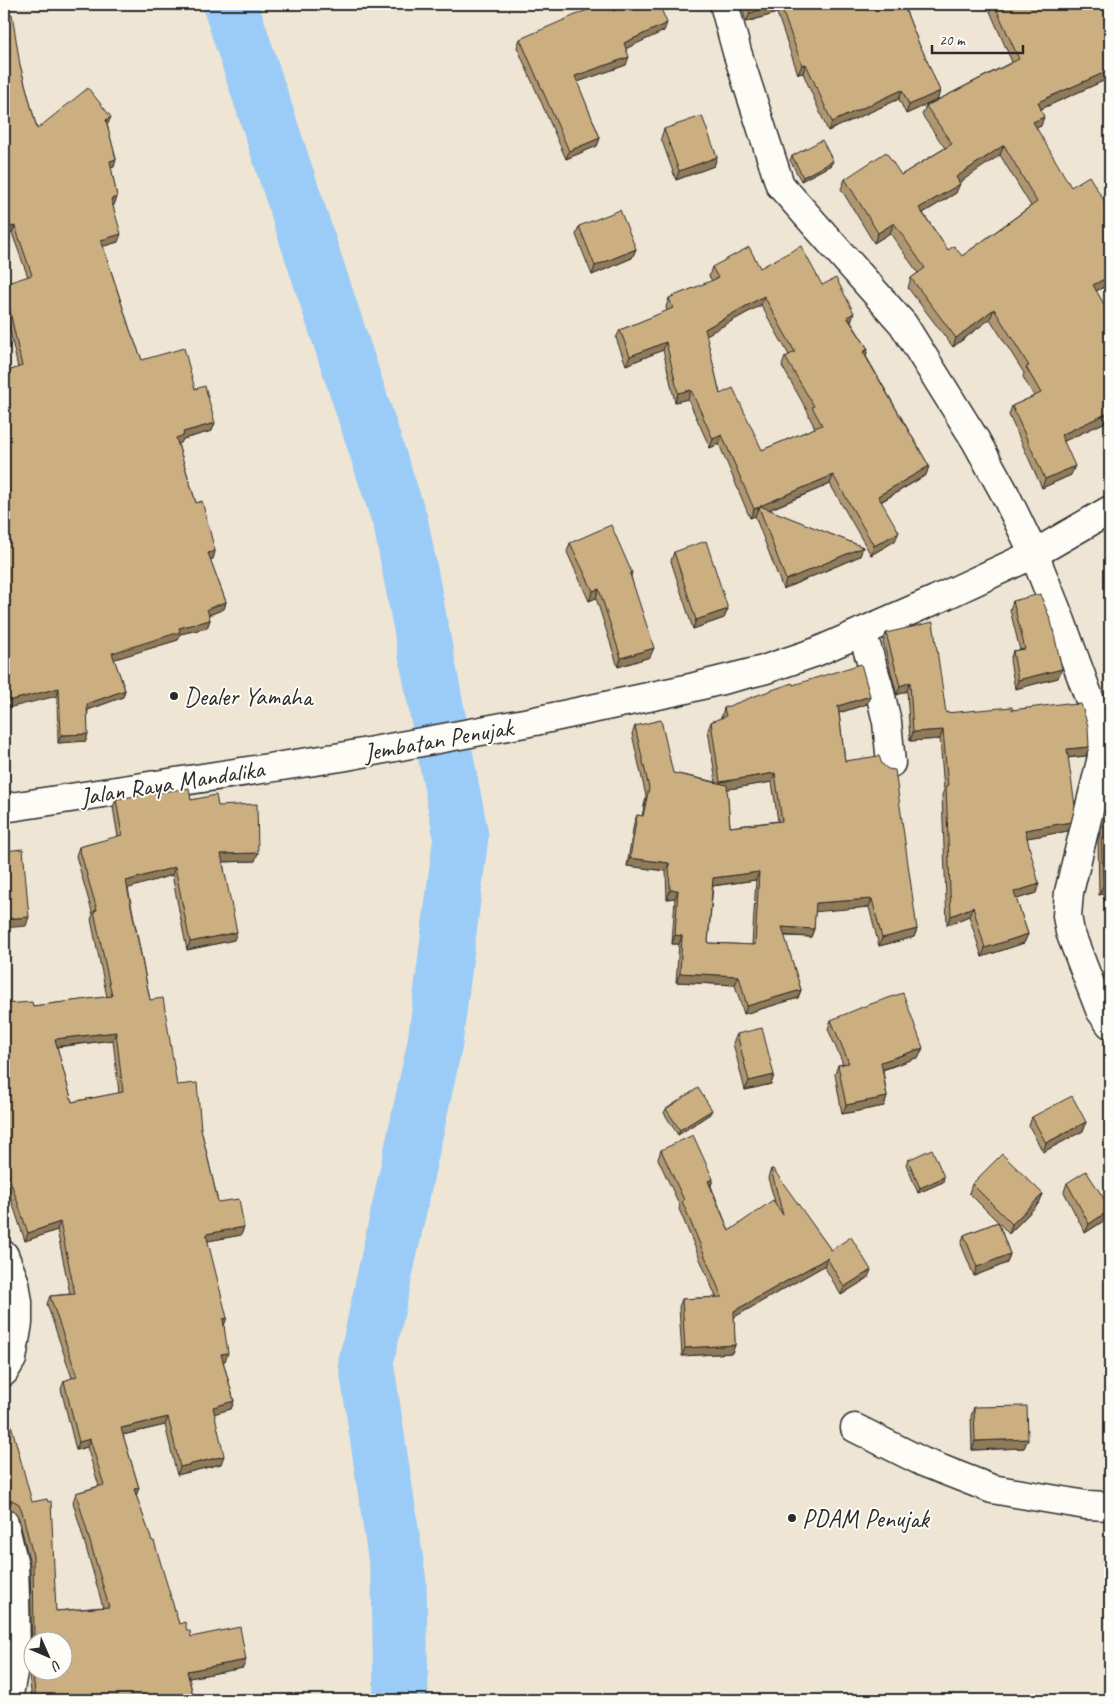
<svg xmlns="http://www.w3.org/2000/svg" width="1114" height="1704" font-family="Caveat,sans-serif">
<rect width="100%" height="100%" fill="#eee5d4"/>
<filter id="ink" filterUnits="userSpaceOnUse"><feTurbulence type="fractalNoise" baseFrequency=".02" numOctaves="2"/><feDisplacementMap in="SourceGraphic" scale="10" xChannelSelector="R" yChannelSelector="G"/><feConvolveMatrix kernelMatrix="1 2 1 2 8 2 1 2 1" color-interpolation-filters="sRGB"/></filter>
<g filter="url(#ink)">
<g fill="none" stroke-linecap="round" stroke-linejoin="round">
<!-- river -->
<path stroke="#9accf7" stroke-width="55" d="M230 4 401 524 461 836 435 1043 366 1362 399 1582 401 1700"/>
<!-- minor casing -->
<g stroke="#2b2b2b" stroke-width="31">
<path id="minor" d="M724 4 737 52 780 185 903 324 976 441 1004 492 1034 554 1061 621 1095 714 1100 732 1102 757 1069 892 1067 916 1070 932 1100 1010 1110 1024
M862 632 878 684 887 722 891 763
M4 1255 15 1283 18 1302V1323L12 1359 4 1372
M855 1428 923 1462 992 1489 1086 1505 1110 1506
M4 1523 14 1565 15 1597 16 1656 8 1700"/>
</g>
<!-- major casing -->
<g stroke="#2b2b2b" stroke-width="31">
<path id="major" d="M4 808 341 757 535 721 686 689 763 670 816 652 935 600 1034 554 1110 510"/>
</g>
<!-- minor -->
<use href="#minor" stroke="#fdfcf7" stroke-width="28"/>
<!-- major -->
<use href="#major" stroke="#fdfcf7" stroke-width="28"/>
</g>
<!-- wall -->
<path fill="#af966f" stroke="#2b2b2b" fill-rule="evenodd" d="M741 4H903L921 49 940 91 937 100 906 114 899 99 828 131 803 73 798 74 777 13 746 22Z
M991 4H1110V78L1041 109V126L1036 128 1110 284 1096 291 1110 315V420L1064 441 1071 475 1042 488 1009 415 1012 406 1034 396 1023 377 1024 373 990 319 953 347 908 288 911 278 918 273 890 233 874 243 841 189 845 179 901 175 945 148 922 115 926 106 1012 62 989 9ZM1000 155 1031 206 962 256 948 250 923 213 956 193 959 182Z
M613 11 664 31 626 48V65L577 82 600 138 597 146 566 159 517 47 520 39Z
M4 15 20 65 37 129 108 124 107 125 116 159 114 167 111 168 117 197 114 205H113L118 242 103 246 130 330 142 360 195 389 212 431 183 439 181 443 178 444 196 503 215 551 213 559H210L226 602 224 609 209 615 210 620 207 628 180 634 178 640 114 659 125 690 123 697 88 710 86 741 58 743 57 696 8 371 18 368 4 304V285L28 277 12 233 8 235 4 220Z
M664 129 717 157 714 166 676 180 661 138Z
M792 156 831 165 801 181 790 160Z
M579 226 636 249 632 258 592 275 576 235Z
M712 267 760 268 822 285 851 322 868 349 866 356 929 466 926 475 881 502 895 541 871 555 830 484 769 510 863 547 860 556 783 589 755 516 750 518 719 444 710 448 688 399 675 402 663 350 626 365 616 338 620 330 667 311 666 307 669 298 712 281 709 276ZM761 305 789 355 785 357 782 366 809 414V416L815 428 762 450 720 394 706 335Z
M570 543 632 573 631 576 650 657 618 667 596 598 589 601 567 552Z
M674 552 728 609 724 618 693 629 671 561Z
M1013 601 1058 678 1015 689 1010 660 1013 651 1020 650 1010 610Z
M886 633 946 713 1012 710 1067 705 1089 747 1086 756 1068 758V831L1027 838 1036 893 1016 899 1028 934 1024 943 982 957 969 916 947 925 942 795 944 790 940 739 910 741 907 691 897 695 883 642Z
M793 685 870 696 867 704 839 713 845 761 917 929 914 937 879 946 869 907 815 911 814 929 811 937 784 936 801 990 798 998 744 1014 735 985 676 982 679 944H672L675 898 667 899 666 871 627 866 634 823 637 815 642 816 646 796 632 734 635 726 673 773 716 782 708 730 711 722 721 718 724 708ZM772 782 778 821 730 827 727 789ZM756 880 752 945 708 943 713 886Z
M116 799 191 800 218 806 255 861 223 862 234 940 187 950 172 875 128 888 150 1000 177 1085 201 1129 218 1202 244 1227 241 1235 207 1241 224 1326 225 1361H223L234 1401 231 1409 214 1413 221 1464 177 1475 165 1425 123 1435 139 1488 136 1495 179 1624 187 1631 191 1637 243 1668 189 1678 194 1700H32L29 1674 32 1656 30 1564 19 1519 16 1513 9 1508H4V1402L56 1611 103 1607 73 1502 76 1493 99 1486 87 1447 76 1450 61 1389 64 1381 72 1378 47 1304 50 1296 70 1294 57 1230 25 1241 4 1178V1004L33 1006 107 997 91 919 93 915 76 856 79 847 118 837 113 807ZM113 1040 119 1093 72 1102 57 1047ZM32 1642H62L32 1672Z
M1110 819V921L1103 894 1099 895 1098 839 1104 820Z
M831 1020 919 1057 883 1070 887 1097 884 1106 842 1114 835 1074 838 1065 843 1064 828 1029Z
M737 1034 774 1075 771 1084 745 1090 733 1043Z
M666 1109 710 1114 678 1135 664 1113Z
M1032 1117 1086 1122 1083 1131 1043 1152 1029 1126Z
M661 1150 713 1179 711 1186 729 1231 775 1202 768 1178 771 1169 831 1250 868 1278 841 1295 824 1266 734 1317 735 1345 732 1353 682 1356 679 1307 682 1299 716 1297 679 1209 680 1206 658 1159Z
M908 1160 943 1182 918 1193 906 1164Z
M1067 1183 1108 1218 1085 1233 1064 1192Z
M972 1184 1043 1194 1039 1203 1009 1234 998 1222 1010 1254 1007 1263 974 1276 961 1244 964 1235 998 1222 969 1193Z
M974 1407 1028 1439 1024 1448 972 1450 971 1416Z"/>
<!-- shaded-wall -->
<path fill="#8f7a5a" stroke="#2b2b2b" d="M780 4 777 13 746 22 750 13Z
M667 23 664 31 621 51 624 43Z
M629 57 626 65 572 84 575 76Z
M806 64 803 73 798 74 802 65Z
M1110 70V78L1034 112 1038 102Z
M902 90 899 99 828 131 832 122Z
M940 91 937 100 906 114 909 105Z
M111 117 108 124 103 128 106 120Z
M1044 117 1041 126 1029 131 1033 122Z
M600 138 597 146 566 159 569 151Z
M1004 145 1000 155 953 187 956 177Z
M717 157 714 166 676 180 679 171Z
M116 159 114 167 107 169 110 161Z
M833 161 831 165 801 181 803 177Z
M960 184 956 193 916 217 919 208Z
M117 197 114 205 108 206 111 199Z
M894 223 890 233 874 243 878 233Z
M15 226 12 233 8 235 11 227Z
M121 234 118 242 98 248 101 240Z
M636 249 632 258 592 275 595 266Z
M1110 276V284L1090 294 1093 285Z
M764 296 761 305 701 338 705 329Z
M994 309 990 319 953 347 956 338Z
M854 313 851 322 847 317Z
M666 342 663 350 626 365 630 356Z
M868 349 865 358 863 352Z
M691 390 688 399 675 402 678 393Z
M1110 412V420L1058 444 1061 435Z
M215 423 212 431 183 439 181 443 173 446 176 438 183 432Z
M722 435 719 444 710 448 713 439Z
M929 466 926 475 875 505 878 496Z
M1075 466 1071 475 1042 488 1045 479Z
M833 475 830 484 761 513 760 506Z
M759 507 755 516 750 518 754 509Z
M899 532 895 541 871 555 874 546Z
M863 547 860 556 783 589 786 580Z
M215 551 213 559 205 561 208 553Z
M599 589 596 598 589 601 593 591Z
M226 602 224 609 204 617 207 609Z
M728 609 724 618 693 629 696 620Z
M210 620 207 628 180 634 178 640 109 661 112 653 179 628Z
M654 648 650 657 618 667 621 658Z
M1062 669 1058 678 1015 689 1018 680Z
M910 682 907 691 897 695 900 686Z
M59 688 57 696 4 709V702Z
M125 690 123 697 85 711 87 704Z
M870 696 867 704 835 714 838 706Z
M943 730 940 739 910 741 913 732Z
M88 734 86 741 58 743 61 735Z
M1089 747 1086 756 1063 758 1067 749Z
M775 773 772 782 717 791 720 782Z
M1071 822 1068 831 1021 839 1025 830Z
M258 853 255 861 218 862 221 854Z
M630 858 669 863 666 871 627 866Z
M175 867 172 875 123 890 126 881Z
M759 872 756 880 710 886 713 878Z
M1039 884 1036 893 1011 901 1014 892Z
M1107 885 1103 894 1099 895 1103 886Z
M670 890H678L675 898 667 899Z
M872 899 869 907 813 912 816 903Z
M973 907 969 916 947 925 951 916Z
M29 917 26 926 4 928V919Z
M782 927 814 929 811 937 779 935Z
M917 929 914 937 879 946 882 938Z
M237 932 234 940 187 950 190 942Z
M1028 934 1024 943 982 957 985 948Z
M675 935 682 936 679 944H672Z
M680 973 739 976 735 985 676 982Z
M801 990 798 998 744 1014 747 1006Z
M116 1032 113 1040 52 1047 55 1039Z
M923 1048 919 1057 878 1071 881 1062Z
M774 1075 771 1084 745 1090 749 1081Z
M887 1097 884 1106 842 1114 846 1105Z
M712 1110 710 1114 678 1135 680 1130Z
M1086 1122 1083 1131 1043 1152 1046 1143Z
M6 1168 4 1176V1169Z
M944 1177 943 1182 918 1193 920 1188Z
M713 1179 710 1187 708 1181Z
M1043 1194 1039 1203 1009 1234 1012 1224Z
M1110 1210 1108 1218 1085 1233 1089 1224Z
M60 1222 57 1230 25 1241 28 1233Z
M244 1227 241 1235 203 1242 206 1234Z
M1010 1254 1007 1263 974 1276 977 1267Z
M827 1258 824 1266 731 1319 734 1311Z
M871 1270 868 1278 841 1295 844 1287Z
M227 1318 224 1326 223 1319Z
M735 1345 732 1353 682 1356 685 1348Z
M228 1353 225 1361 218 1362 221 1354Z
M234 1401 231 1409 210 1415 213 1407Z
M168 1417 165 1425 118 1436 121 1428Z
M90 1439 87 1447 76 1450 79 1442Z
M1028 1439 1024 1448 972 1450 975 1441Z
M224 1456 221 1464 177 1475 180 1467Z
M139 1488 136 1496 134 1489Z
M4 1500H12L9 1508H4Z
M246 1660 243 1668 184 1679 187 1671Z"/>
<!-- building -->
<path fill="#ccaf81" stroke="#2b2b2b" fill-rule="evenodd" d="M601 4H611L613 11 630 4H659L667 23 624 43 629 57 575 76 600 138 569 151 520 39Z
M747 4H780L750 13Z
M780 4H903L921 49H922L940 91 909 105 902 90 832 122 806 64 802 65Z
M994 4H1110V70L1038 102 1044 117 1033 122 1071 187 1089 176 1108 207 1110 205V276L1093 285 1110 315V412L1061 435 1075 466 1045 479 1012 406 1041 393 1026 367 1029 366 994 309 956 338 911 278 925 268 894 223 878 233 845 179 886 152 901 175 952 144 926 106 1019 59ZM1004 145 1037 202 962 256 954 246 948 250 919 208 960 184 956 177Z
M12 14 20 65 37 129 88 88 111 117 106 120 116 159 110 161 117 197 111 199 121 234 101 240 130 330 142 360 184 348 195 389 205 386 215 423 183 432 184 435 176 438 196 503 202 501 215 551 208 553 226 602 207 609 210 620 179 628 180 632 112 653 125 690 87 704 88 734 61 735 59 688 4 702V361L8 371 22 366 4 284 32 275 15 226 11 227 4 203V15Z
M702 116 717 157 679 171 664 129Z
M822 140 833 161 803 177 792 156Z
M620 210 636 249 595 266 579 226Z
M801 246 822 285 836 278 854 313 847 317 868 349 863 352 929 466 878 496 899 532 874 546 833 475 760 506 863 547 786 580 759 507 754 509 722 435 713 439 691 390 678 393 666 342 630 356 620 330 673 308 669 298 718 278 712 267 749 247 760 268ZM764 296 795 352 785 357 814 406 812 407 822 425 762 450 733 388 720 394 705 329Z
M611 525 632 573 630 574 654 648 621 658 599 589 593 591 570 543Z
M706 541 728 609 696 620 674 552Z
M1040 594 1051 621 1062 669 1018 680 1013 651 1025 649 1013 601Z
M933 622 946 713 1012 707V710L1067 703V705L1081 704 1088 726 1089 747 1067 749 1075 806 1071 822 1025 830 1039 884 1014 892 1028 934 985 948 973 907 951 916 946 786H948L943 730 913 732 910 682 900 686 886 633Z
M861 664 870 696 838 706 845 761 879 756 882 764 888 769 895 770 917 929 882 938 872 899 816 903 814 929 782 927 801 990 747 1006 739 976 680 973 682 936 675 935 678 890H670L669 863 630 858 637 815 643 816 649 788 635 726 661 720 673 773 727 785 730 827 782 821 775 773 720 782 711 722 726 716 724 708 755 696 792 683 793 685ZM759 872 755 945 708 943 713 878Z
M189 788 191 800 216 795 218 806 257 804 258 853 221 854 237 932 190 942 175 867 126 881 150 1000 163 998 177 1085 197 1083 201 1129 218 1202 239 1199 244 1227 206 1234 227 1318 223 1319 228 1353 221 1354 234 1401 213 1407 224 1456 180 1467 168 1417 121 1428 139 1488 134 1489 152 1541H154L179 1624 185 1622 187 1631H190L191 1637 240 1627 246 1660 187 1671 194 1700H36L32 1666V1660V1672H62V1642H34L33 1556 22 1511 19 1504 12 1500H4V1402H5L32 1502 47 1499 48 1502 51 1501 56 1611 109 1607 76 1493 104 1485 90 1439 79 1442 64 1381 77 1376 50 1296 75 1294 60 1222 28 1233 6 1168 4 1169V1004L32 1002 33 1006 112 996 94 911 97 910 79 847 122 835 116 799ZM116 1032 123 1092 72 1102 55 1039Z
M1110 819V899L1107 885 1103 886 1101 830 1104 820Z
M23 849 29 917 4 919V851Z
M903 993 923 1048 881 1062 887 1097 846 1105 838 1065 849 1063 831 1020 865 1006Z
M762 1028 774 1075 749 1081 737 1034Z
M698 1088 712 1110 680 1130 666 1109Z
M1072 1096 1086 1122 1046 1143 1032 1117Z
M693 1135 713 1179 708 1181 729 1231 773 1200 783 1215 771 1169H773L831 1250 851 1237 871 1270 844 1287 827 1258 734 1311 735 1345 685 1348 682 1299 722 1297 682 1201 684 1200 661 1150Z
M932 1149 944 1177 920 1188 908 1160Z
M1002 1154 1043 1194 1012 1224 972 1184Z
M1086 1171 1110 1208V1210L1089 1224 1067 1183Z
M998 1222 1010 1254 977 1267 964 1235Z
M1027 1406 1028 1439 975 1441 974 1407Z"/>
</g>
<!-- markers -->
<g fill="#2b2b2b" stroke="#fdfcf7" stroke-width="2">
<circle cx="174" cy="696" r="5"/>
<circle cx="792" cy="1518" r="5"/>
</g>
<g text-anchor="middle" stroke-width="4" stroke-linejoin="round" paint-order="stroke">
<!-- poi labels -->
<g font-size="25" fill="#2b2b2b" stroke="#fdfcf7" text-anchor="start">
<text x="184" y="705">Dealer Yamaha</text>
<text x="802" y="1527">PDAM Penujak</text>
</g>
<!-- street labels -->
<g font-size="25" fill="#2b2b2b" stroke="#fdfcf7">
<text transform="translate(438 739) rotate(-10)" y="9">Jembatan Penujak</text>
<text transform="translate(172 782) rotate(-9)" y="9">Jalan Raya Mandalika</text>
</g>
</g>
<!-- margin -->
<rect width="1114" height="1704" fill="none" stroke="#fdfcf7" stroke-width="20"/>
<rect x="10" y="10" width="1094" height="1684" fill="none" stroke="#2b2b2b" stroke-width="2" filter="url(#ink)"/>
<!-- north arrow -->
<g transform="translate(48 1656) rotate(135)"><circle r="24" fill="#fdfcf7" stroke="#a9a8a5"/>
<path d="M0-4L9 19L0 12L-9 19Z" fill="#2b2b2b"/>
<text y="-8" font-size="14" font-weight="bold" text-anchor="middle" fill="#2b2b2b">U</text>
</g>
<!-- scale -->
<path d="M932 45v8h91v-8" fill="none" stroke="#2b2b2b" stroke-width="2.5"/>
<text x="939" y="45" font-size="15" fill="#2b2b2b" stroke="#fdfcf7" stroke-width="4" paint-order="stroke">20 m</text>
</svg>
